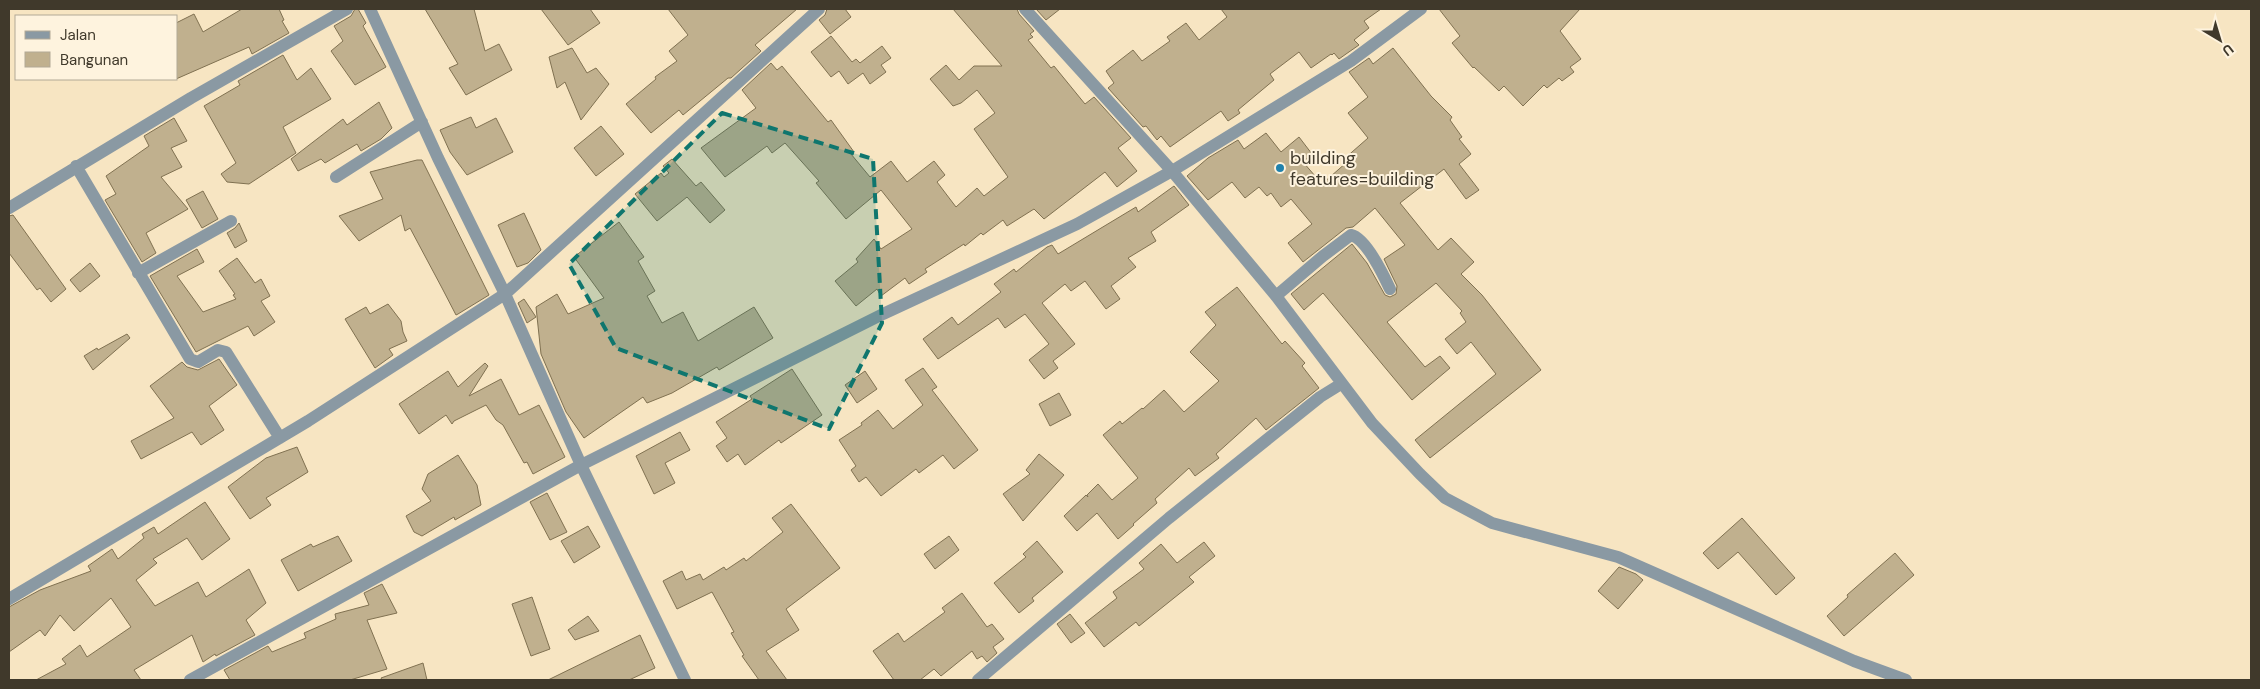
<svg xmlns="http://www.w3.org/2000/svg" width="2260" height="689" font-family="'DM Sans',sans-serif">
<rect width="100%" height="100%" fill="#f7e5c2"/>
<!-- building -->
<path fill="#c0b08e" stroke="#807151" d="M242 9H279L284 20 282 21 289 33 252 54 249 47 176 79V23L194 14 203 32Z
M355 9H358L366 23 363 26 386 67 355 85 331 51 343 41 334 26 351 16Z
M425 9H474L485 51 499 44 512 70 466 95 449 68 458 64Z
M541 9H590L600 23 568 45Z
M668 9H797L755 45 761 51 731 78H728L683 115 679 110 651 133 626 104 656 79 655 77 677 61 669 51 688 35Z
M827 9H845L851 17 830 34 819 20 825 15Z
M953 9H1017L1019 14 1034 31 1030 34 1033 37 1028 40 1051 68 1054 66 1085 104 1094 97 1131 138 1118 148 1137 171 1117 187 1105 172 1044 219 1034 209 1007 226 1003 220 983 235 981 233 965 246 964 244 925 269 927 272 909 284 905 278 881 296 877 289 856 306 835 281 858 262 856 259 874 239 881 249 912 229 881 190 846 219 816 183 819 181 785 143 772 153 767 146 725 177 701 148 756 108 742 90 771 63 777 70 782 66 828 122 831 120 854 152 851 154 870 177 891 161 907 182 934 161 945 175 937 182 956 207 977 188 984 196 1008 177 974 129 995 113 977 90 961 103 953 106 930 79 946 65 959 80 974 66H1002Z
M1036 9H1060L1046 20Z
M1221 9H1381L1364 21 1369 28 1354 40 1359 45 1346 54 1339 59 1334 53 1332 55 1331 54 1311 68 1299 52 1270 74 1274 80 1238 110 1240 113 1228 121 1221 111 1170 147 1161 136 1157 140 1146 126 1143 127 1108 88 1114 83 1106 71 1133 50 1142 61 1170 41 1167 37 1186 23 1199 40 1227 17Z
M1439 9H1580L1560 31 1581 59 1570 67 1574 72 1562 81 1559 78 1547 88 1544 85 1523 106 1504 86 1499 91 1474 67 1473 68 1452 43 1460 36Z
M831 36 852 62 856 59 860 63 882 46 891 58 881 65 886 72 870 84 863 73 848 84 839 71 831 77 811 52Z
M572 48 587 73 596 68 609 84 581 120 565 82 557 88 549 57Z
M1393 48 1431 96 1452 117 1450 120 1462 137 1459 139 1471 154 1459 164 1479 190 1466 199 1444 169 1400 203 1438 250 1451 238 1474 262 1461 274 1482 295 1541 370 1430 458 1415 440 1496 374 1471 342 1457 354 1445 339 1466 322 1460 313 1462 311 1436 283 1387 322 1425 367 1440 356 1450 368 1412 400 1323 293 1304 310 1291 294 1352 244 1367 263 1385 295 1390 297 1396 294 1397 286 1384 259 1405 245 1375 208 1353 227 1346 228 1303 262 1288 243 1312 224 1291 199 1281 207 1271 193 1267 196 1259 187 1245 198 1232 182 1208 200 1187 176 1208 158 1238 140 1244 149 1266 133 1281 152 1299 137 1312 154 1303 162 1322 184 1347 162 1344 159 1368 138 1348 113 1368 97 1349 72 1369 58 1373 64Z
M283 55 297 80 311 68 331 99 283 127 296 153 249 184 227 182 221 174 236 163 204 106 240 85 238 81Z
M379 102 392 128 381 139 361 151 357 144 325 163 321 159 298 171 291 159 343 119 347 125Z
M471 117 476 128 496 118 513 152 467 175 450 152 440 130Z
M174 118 187 141 171 148 182 167 161 177 188 209 146 233 156 253 142 262 105 200 116 194 106 176 149 146 144 136Z
M601 126 624 154 596 176 574 148Z
M672 159 696 186 701 182 725 210 710 223 687 197 657 221 635 194 661 173 664 177 669 173 663 166Z
M417 160H422L489 295 458 314 456 315 442 288 410 228 405 231 401 215 359 241 339 216 383 199 370 172Z
M1174 186 1189 205 1151 232 1156 241 1128 258 1136 267 1111 286 1120 299 1106 309 1085 281 1071 291 1065 284 1042 303 1075 344 1053 361 1058 368 1044 379 1029 360 1049 344 1025 314 1005 328 998 318 938 359 923 339 952 317 958 325 1001 292 994 284 1014 269 1016 272 1047 247 1052 245 1058 254 1136 207 1138 212Z
M203 191 218 219 202 228 186 200Z
M524 213 541 250 528 263 517 267 498 225Z
M13 215 66 289 51 302 40 288 37 290 9 253V216Z
M619 222 644 257 638 261 655 291 647 296 662 323 683 312 698 341 754 307 773 338 719 370 717 367 672 393 647 403 643 397 584 438 566 412 541 354 536 307 557 294 568 314 604 298 574 257Z
M239 223 247 241 235 248 227 233 235 228Z
M197 249 204 262 177 276 203 312 236 299 233 295 235 294 219 271 237 258 255 283 261 279 270 296 261 301 275 322 254 336 248 326 196 352 150 276Z
M90 263 100 276 80 292 70 280Z
M1237 287 1282 344 1285 341 1305 363 1302 366 1319 388 1266 430 1256 418 1216 454 1219 458 1195 476 1189 468 1155 499 1157 503 1133 524 1134 525 1118 539 1097 513 1077 531 1064 516 1086 495 1088 497 1087 495 1098 484 1112 500 1138 478 1103 435 1120 421 1122 424 1142 408 1143 409 1164 390 1184 412 1219 381 1190 352 1216 325 1205 312Z
M524 299 536 317 527 323 518 303Z
M388 304 401 321 403 332 407 341 389 349 393 355 375 368 345 319 366 307 370 314Z
M127 334 130 338 93 370 84 356 97 348 98 350Z
M219 359 237 385 209 406 224 430 201 445 192 432 141 459 131 441 174 418 150 386 182 362 187 367 198 370Z
M485 363 488 366 469 396 501 379 519 415 539 405 565 457 533 474 527 462 524 463 503 425 496 420 486 405 454 421 452 424 446 415 419 434 399 404 448 371 458 387Z
M923 368 937 387 932 390 978 450 954 469 943 455 919 473 916 469 881 496 866 477 859 482 851 470 856 466 839 440 862 425 861 423 878 410 893 429 923 405 905 380Z
M792 369 822 415 781 443 779 440 745 465 738 454 727 462 716 446 727 438 716 422 752 399 750 396Z
M865 371 877 389 857 403 845 385Z
M1059 393 1071 415 1050 426 1039 404Z
M680 432 690 450 665 463 675 483 654 494 636 456Z
M297 447 308 472 266 498 271 505 250 519 228 487 266 458Z
M1039 454 1064 475 1023 521 1003 494 1030 474 1026 470Z
M458 455 477 485 481 505 455 520 454 517 422 536 414 532 406 516 431 501 422 489 428 474Z
M547 493 567 532 550 540 530 502Z
M205 502 230 539 202 560 187 538 153 559 157 563 136 580 155 606 198 582 206 597 249 569 266 603 246 620 255 635 216 656 215 654 203 662 192 635 134 670 141 680H36L66 664 62 659 80 645 87 657 131 627 111 598 74 631 60 615 45 636 40 630 9 652V607L40 590 91 571 88 566 112 549 118 559 144 538 142 534 154 527 158 534Z
M791 504 840 568 786 609 799 630 766 651 787 680H759L742 656 744 655 731 633 734 632 712 592 677 609 663 581 682 571 686 580 700 574 703 580 724 567 726 570 744 558 746 561 783 532 772 518Z
M1742 518 1795 578 1776 595 1738 552 1718 569 1703 553Z
M588 526 600 547 574 563 561 541Z
M338 536 352 561 298 591 281 560 311 544 313 547Z
M949 536 959 550 935 569 924 554Z
M1037 541 1063 572 1032 598 1034 601 1019 613 994 583 1026 557 1023 554Z
M1204 542 1215 556 1189 577 1194 582 1139 626 1136 622 1104 647 1085 623 1117 598 1113 592 1144 569 1139 563 1161 544 1177 563Z
M1895 553 1914 575 1844 636 1827 616 1848 597 1847 595Z
M1619 567 1636 574 1643 580 1618 609 1598 591Z
M382 584 397 613 367 620 387 669 350 680H230L224 670 268 646 272 652 306 638 304 633 336 619 335 614 369 605 364 593Z
M962 593 987 627 992 624 1004 639 993 647 997 653 987 662 982 656 977 659 972 651 941 676 934 669 920 680H894L873 651 898 633 904 642 945 612 942 608Z
M532 597 550 649 531 656 512 604Z
M1070 614 1085 633 1071 643 1057 624Z
M588 616 599 631 575 640 568 630Z
M640 635 655 668 629 680H548Z
M423 663 427 680H382L381 678Z"/>
<g fill="none" stroke-linecap="round" stroke-linejoin="round">
<!-- minor -->
<path stroke="#8a99a3" stroke-width="12" d="M370 9 438 158 505 294 581 465 685 680
M1025 9 1172 171 1276 296 1372 423 1420 474 1445 498 1492 523 1618 557 1854 661 1906 680
M76 166 190 359 198 362 218 350 226 352 280 438
M336 177 422 122
M9 208 191 98 347 9
M138 273 231 221
M1276 296 1323 256 1351 235C1366 238 1384 276 1390 289
M9 599 308 421 505 294 819 9
M190 680 581 465 883 314 1077 224 1172 171 1351 61 1421 9
M978 680 1169 518 1320 397 1341 384"/>
</g>
<!-- marked area -->
<path fill="#0f766e" fill-opacity="0.2" stroke="#0f766e" stroke-width="4" stroke-dasharray="10 6" stroke-linejoin="round" d="M722 113 873 159 882 323 829 429 616 348 569 264Z"/>
<!-- markers -->
<circle fill="#2182ad" stroke="#fef3de" stroke-width="2" cx="1280" cy="168" r="5"/>
<g text-anchor="middle" stroke-width="4" stroke-linejoin="round" paint-order="stroke">
<!-- poi labels -->
<g font-size="18" fill="#40392b" stroke="#fef3de" text-anchor="start">
<text x="1290" y="164">building<tspan x="1290" dy="21">features=building</tspan></text>
</g>
</g>
<!-- border -->
<rect width="2260" height="689" fill="none" stroke="#40392b" stroke-width="20"/>
<!-- legend -->
<rect x="15" y="15" width="162" height="65" fill="#fef3de" stroke="#b2a996"/>
<rect x="25" y="31" width="25" height="8" fill="#8a99a3" stroke="#b2a996"/>
<text x="60" y="40" font-size="15" fill="#40392b">Jalan</text>
<rect x="25" y="52" width="25" height="15" fill="#c0b08e" stroke="#b2a996"/>
<text x="60" y="65" font-size="15" fill="#40392b">Bangunan</text>
<!-- north arrow -->
<g transform="translate(2220 40) rotate(142)" stroke="#fef3de" stroke-width="4" paint-order="stroke">
<path d="M0-4L9 19L0 12L-9 19Z" fill="#40392b"/>
<text y="-8" font-size="14" font-weight="bold" text-anchor="middle" fill="#40392b">U</text>
</g>
</svg>
